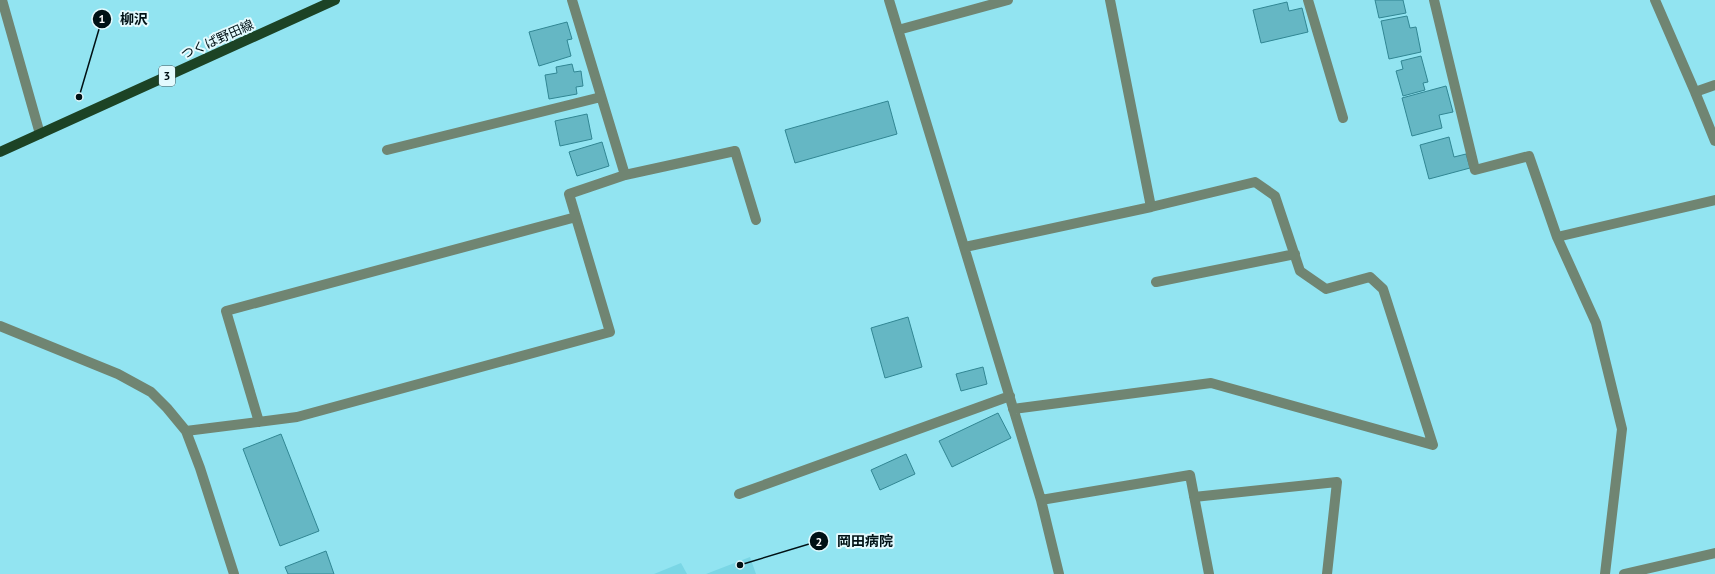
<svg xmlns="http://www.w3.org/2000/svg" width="1715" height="574" font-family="'PT Sans','Noto Sans JP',sans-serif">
<rect width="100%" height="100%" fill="#92e4f1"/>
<!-- built -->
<path fill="#7ad6e5" d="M750 557 756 574H706Z
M681 563 687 574H654Z"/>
<!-- building -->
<path fill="#65b7c4" stroke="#318693" d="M1375 0H1403L1406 13 1379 18Z
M1287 2 1289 11 1302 8 1308 32 1261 43 1253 10Z
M1407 16 1410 28 1416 27 1421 52 1389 59 1381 21Z
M567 22 572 39 567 40 571 56 539 66 529 32Z
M1421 56 1428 82 1423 83 1425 90 1403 96 1396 71 1403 69 1401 61Z
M572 64 574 72 581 71 583 86 576 87 577 94 549 99 545 75 557 73 556 67Z
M1446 86 1453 112 1439 115 1442 128 1412 136 1402 98Z
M888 101 897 134 795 163 785 130Z
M587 114 592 139 560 146 555 121Z
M1449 137 1454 157 1466 154 1470 168 1429 179 1420 145Z
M602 142 609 166 577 176 569 152Z
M908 317 922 367 885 378 871 328Z
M983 367 987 384 961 391 956 374Z
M998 413 1011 438 952 467 939 441Z
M281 434 319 531 280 546 243 449Z
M906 454 915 474 880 490 871 470Z
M326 551 334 574H288L285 567Z"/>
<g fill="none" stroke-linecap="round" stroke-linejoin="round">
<!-- minor -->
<path stroke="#708572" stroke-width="10" d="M2 0 40 134
M889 0 1041 500 1059 574
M1308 0 1343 118
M1434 0 1475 170 1529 156 1557 237 1715 200
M1655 0 1695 92 1715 141
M898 30 1008 0
M1695 92 1715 85
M387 150 601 97
M625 175 735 151 756 220
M1557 237 1596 323 1622 429 1605 574
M965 247 1151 207 1110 0
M1156 282 1295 254
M0 326 118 374 151 392 167 408 186 431 200 468 234 574
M1013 409 1211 383 1433 445 1383 289 1370 277 1326 289 1300 271 1275 196 1255 182 1151 207
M259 422 226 311 576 217
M186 431 297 417 610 332 569 194 625 175 572 0
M739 494 1010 396
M1194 497 1337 482 1327 574
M1041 500 1190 475 1209 574
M1624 574 1715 553"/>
<!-- major -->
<path stroke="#1c4325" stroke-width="10" d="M0 152 335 0"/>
</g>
<g text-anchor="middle" stroke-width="4" stroke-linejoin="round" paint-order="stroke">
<!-- shield labels -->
<rect fill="#e3fafe" stroke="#44575b" stroke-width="1" x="159" y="66" width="16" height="20" rx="3"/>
<g font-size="12" font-weight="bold" fill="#001115">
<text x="167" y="80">3</text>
</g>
<!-- street labels -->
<g font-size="13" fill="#001115" stroke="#e3fafe">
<text transform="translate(217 39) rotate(-24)" y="5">つくば野田線</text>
</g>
</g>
<!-- callouts -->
<path fill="none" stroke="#001115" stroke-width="1.5" d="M79 97L102 19M740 565L819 541"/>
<g fill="#001115" stroke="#e3fafe" stroke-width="1.5">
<circle cx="79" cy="97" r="4"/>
<circle cx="740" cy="565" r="4"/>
<circle cx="102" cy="19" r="10"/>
<circle cx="819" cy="541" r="10"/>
</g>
<g font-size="12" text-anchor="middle" font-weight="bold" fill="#fff">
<text x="102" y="23">1</text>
<text x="819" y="546">2</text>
</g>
<g font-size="14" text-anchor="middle" font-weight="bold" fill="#001115" stroke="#e3fafe" stroke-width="4" stroke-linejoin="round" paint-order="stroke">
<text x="134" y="24">柳沢</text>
<text x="865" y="546">岡田病院</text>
</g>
</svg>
